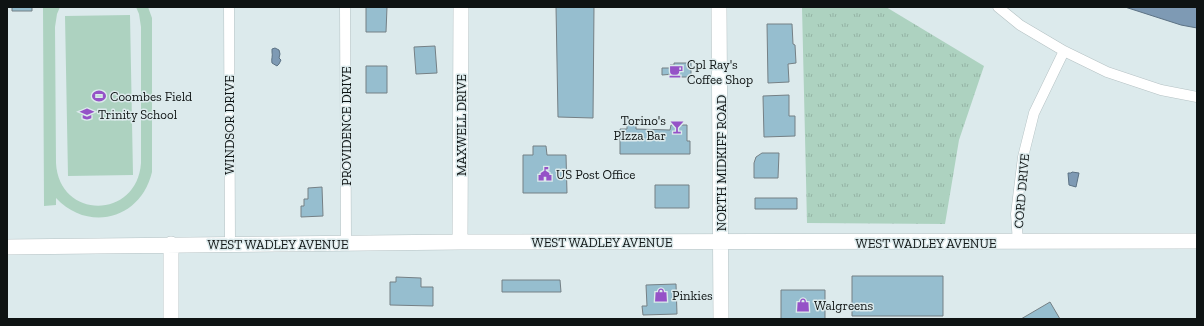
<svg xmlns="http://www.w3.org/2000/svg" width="1204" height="326" font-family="'Zilla Slab',serif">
<defs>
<pattern id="grass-tufts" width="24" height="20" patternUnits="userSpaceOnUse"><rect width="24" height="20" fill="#add2c0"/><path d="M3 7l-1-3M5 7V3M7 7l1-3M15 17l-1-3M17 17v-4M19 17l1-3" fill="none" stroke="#94b3a4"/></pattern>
</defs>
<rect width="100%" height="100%" fill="#dceaec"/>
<!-- grass -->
<path fill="url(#grass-tufts)" d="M802 7H886L984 66 959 140 945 224 807 223Z"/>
<!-- pitch -->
<path fill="#add2c0" d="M43 7H60L57 14 55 27 56 163C59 220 137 220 141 163V27L139 14 136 7H148L152 18V172C141 219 89 233 56 198V205L44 206Z
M130 15 133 175 68 176 65 16Z"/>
<!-- water -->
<path fill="#7e9ab4" stroke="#5c7284" d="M1125 7H1197V28L1181 25Z
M275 48 279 50 280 54 279 58 281 60 279 64 277 66 272 63C271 59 273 56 272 52V49Z
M1072 172 1079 173 1076 187 1069 185 1068 173H1071Z"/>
<!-- building -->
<path fill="#96becf" stroke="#758085" d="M12 7H32V11H12Z
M366 7H387L386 32H366Z
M556 7H594L593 118 558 117Z
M767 24H792L793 44 795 45 796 63 788 64 789 82 768 83Z
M435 46 437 73 416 74 414 47Z
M674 63H691V77H674V74L662 75V68H670V65H674Z
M366 66H387V93H366Z
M789 95V116H795V136L764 137 763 96Z
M627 124H636V129L670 130 671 125H687V141H690V154H620V129H627Z
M533 146H546L547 155H566L567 193H523V155H533Z
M762 153H779L778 178H754V163L756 157Z
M655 185H689V208H655Z
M322 187 323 216 301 217V206H304V199H308V188Z
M755 198H797V209H755Z
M852 276H943V316H852Z
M396 277 421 278V287H433V306L390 305V282H396Z
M502 280H560L561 292H502Z
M676 284 677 314 643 315 642 306H647L646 285Z
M781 290H825V319H781Z
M1050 302 1060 319H1021Z"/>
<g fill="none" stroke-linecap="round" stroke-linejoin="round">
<!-- street casing -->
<g stroke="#b5c2c4" stroke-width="11">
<path id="street" d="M229 7 230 244
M345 7 346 244
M998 7 1020 25 1064 51 1107 72 1161 90 1197 97
M1018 243 1016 214 1023 157 1034 113 1064 51"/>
</g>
<!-- secondary casing -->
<g stroke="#b5c2c4" stroke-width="16">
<path id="secondary" d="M719 7 721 319
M460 242 461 7
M171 244V319
M7 247 460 242 1197 241"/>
</g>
<!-- street -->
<use href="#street" stroke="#fff" stroke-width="10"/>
<!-- secondary -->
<use href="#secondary" stroke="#fff" stroke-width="15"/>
</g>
<!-- icons -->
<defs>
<g id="cafe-bare" transform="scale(1.08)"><path d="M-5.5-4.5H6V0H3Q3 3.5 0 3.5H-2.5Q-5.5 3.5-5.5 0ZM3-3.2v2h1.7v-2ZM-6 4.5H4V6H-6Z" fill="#9552c7" stroke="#dceaec" stroke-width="2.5" paint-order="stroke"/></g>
<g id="stadium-bare" transform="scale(1.08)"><path d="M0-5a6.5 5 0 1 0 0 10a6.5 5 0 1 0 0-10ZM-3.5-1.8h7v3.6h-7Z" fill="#9552c7" stroke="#dceaec" stroke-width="2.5" paint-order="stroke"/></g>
<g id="school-bare" transform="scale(1.08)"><path d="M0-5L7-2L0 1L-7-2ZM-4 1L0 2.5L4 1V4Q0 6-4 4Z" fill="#9552c7" stroke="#dceaec" stroke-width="2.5" paint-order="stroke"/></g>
<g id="bar-bare" transform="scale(1.08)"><path d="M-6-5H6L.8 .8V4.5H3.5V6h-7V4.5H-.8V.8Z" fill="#9552c7" stroke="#dceaec" stroke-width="2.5" paint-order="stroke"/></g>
<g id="civic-bare" transform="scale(1.08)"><path d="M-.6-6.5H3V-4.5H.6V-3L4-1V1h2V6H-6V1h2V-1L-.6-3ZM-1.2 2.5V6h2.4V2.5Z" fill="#9552c7" stroke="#dceaec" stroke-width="2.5" paint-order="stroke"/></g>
<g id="shop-bare" transform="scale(1.08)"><path d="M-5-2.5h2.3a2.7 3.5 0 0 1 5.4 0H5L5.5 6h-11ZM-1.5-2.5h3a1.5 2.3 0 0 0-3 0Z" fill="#9552c7" stroke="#dceaec" stroke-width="2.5" paint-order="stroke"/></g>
</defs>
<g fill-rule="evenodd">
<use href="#cafe-bare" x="676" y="71"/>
<use href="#stadium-bare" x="99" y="96"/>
<use href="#school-bare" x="87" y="114"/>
<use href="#bar-bare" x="677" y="127"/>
<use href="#civic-bare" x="545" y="174"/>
<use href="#shop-bare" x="661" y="295"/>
<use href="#shop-bare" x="803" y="305"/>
</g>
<g text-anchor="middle" stroke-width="3" stroke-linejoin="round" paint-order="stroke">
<!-- poi labels -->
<g font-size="13" fill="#0e1313" stroke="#dceaec" text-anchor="start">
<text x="687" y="69">Cpl Ray's<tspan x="687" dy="15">Coffee Shop</tspan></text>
<text x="110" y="101">Coombes Field</text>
<text x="98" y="119">Trinity School</text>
<text x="666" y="125" text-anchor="end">Torino's<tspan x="666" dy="15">PIzza Bar</tspan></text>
<text x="556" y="179">US Post Office</text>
<text x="672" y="300">Pinkies</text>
<text x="814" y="310">Walgreens</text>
</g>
<!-- street labels -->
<g font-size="13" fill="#0e1313" stroke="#dceaec">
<text transform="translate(229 125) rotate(-90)" y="5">WINDSOR DRIVE</text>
<text transform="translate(461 125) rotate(-90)" y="5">MAXWELL DRIVE</text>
<text transform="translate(346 126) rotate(-90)" y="5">PROVIDENCE DRIVE</text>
<text transform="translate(721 163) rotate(-90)" y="5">NORTH MIDKIFF ROAD</text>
<text transform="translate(1021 191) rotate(-85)" y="5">CORD DRIVE</text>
<text x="602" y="247">WEST WADLEY AVENUE</text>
<text x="926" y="248">WEST WADLEY AVENUE</text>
<text x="278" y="249">WEST WADLEY AVENUE</text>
</g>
</g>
<!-- border -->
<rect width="1204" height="326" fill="none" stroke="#0e1313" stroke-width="16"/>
</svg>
